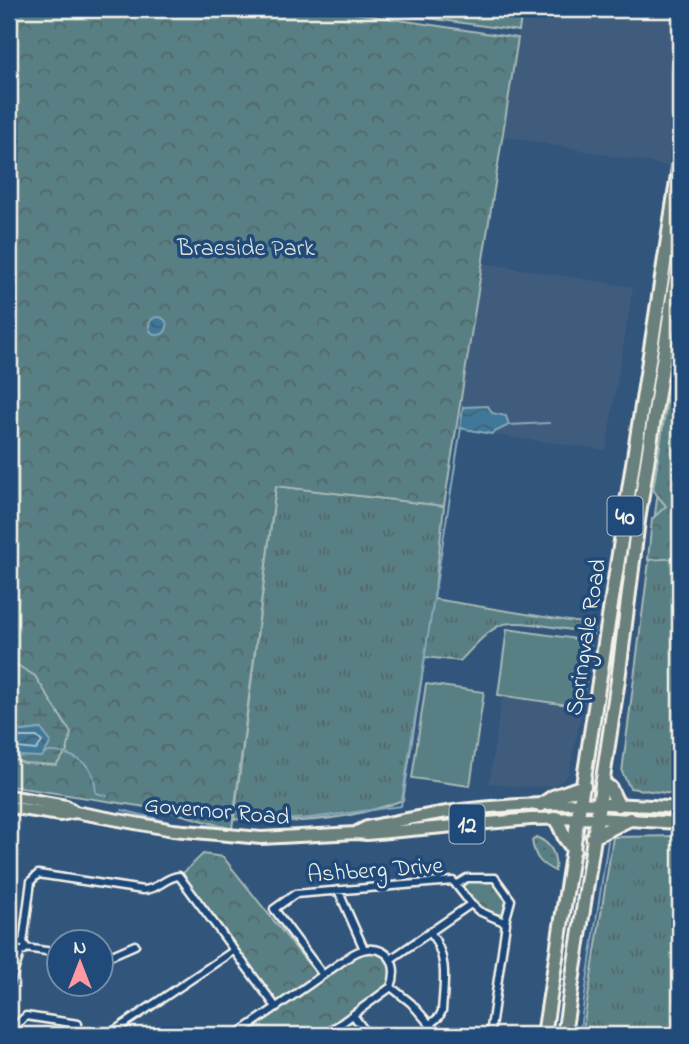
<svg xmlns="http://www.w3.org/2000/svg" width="689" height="1044" font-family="'Indie Flower',sans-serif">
<defs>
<pattern id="grass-tufts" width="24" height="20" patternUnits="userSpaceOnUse" patternTransform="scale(1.75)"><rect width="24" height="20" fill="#597f84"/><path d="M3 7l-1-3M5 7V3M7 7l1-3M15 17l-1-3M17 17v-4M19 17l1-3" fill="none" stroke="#526668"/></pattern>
<pattern id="forest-crowns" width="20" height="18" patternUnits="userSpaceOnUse" patternTransform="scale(1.75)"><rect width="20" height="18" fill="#597f84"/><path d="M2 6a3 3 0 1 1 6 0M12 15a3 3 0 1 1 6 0" fill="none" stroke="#526668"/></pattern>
<pattern id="wetland-marsh" width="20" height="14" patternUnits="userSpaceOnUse" patternTransform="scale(1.75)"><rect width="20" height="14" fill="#597f84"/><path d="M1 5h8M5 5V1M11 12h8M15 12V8" fill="none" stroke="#526668"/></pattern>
<pattern id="garden-dots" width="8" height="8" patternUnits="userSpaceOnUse" patternTransform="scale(1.75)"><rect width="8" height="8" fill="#597f84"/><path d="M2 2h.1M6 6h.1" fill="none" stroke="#526668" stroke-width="1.8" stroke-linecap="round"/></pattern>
<pattern id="water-waves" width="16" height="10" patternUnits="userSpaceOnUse" patternTransform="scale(1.75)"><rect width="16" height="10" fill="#3f7899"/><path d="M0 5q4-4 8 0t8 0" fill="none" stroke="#446070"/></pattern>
</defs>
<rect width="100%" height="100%" fill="#32557c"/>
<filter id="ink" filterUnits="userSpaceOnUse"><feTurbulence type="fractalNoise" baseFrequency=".0143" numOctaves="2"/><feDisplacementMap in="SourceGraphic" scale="14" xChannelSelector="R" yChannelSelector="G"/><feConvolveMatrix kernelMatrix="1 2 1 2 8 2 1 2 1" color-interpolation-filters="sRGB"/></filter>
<g filter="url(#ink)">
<!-- built -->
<path fill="#405c7d" d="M522 9H680V106L674 155H670L668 166 503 136Z
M483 263 633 287 606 450 457 430Z
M502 697 582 709 569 773 562 781 553 786 518 787 489 783Z"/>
<!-- grass -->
<path fill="url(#grass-tufts)" stroke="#a6b8b6" stroke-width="2" d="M680 319V795L630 788 622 772Z
M276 486 444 506 434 599 594 625 593 634C573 631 517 618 501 625 485 632 472 649 460 661L425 657 403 800C348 821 291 825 234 819Z
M680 836V1035H582L613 837Z"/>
<!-- forest -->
<path fill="url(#forest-crowns)" stroke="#a6b8b6" stroke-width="2" d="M9 9H327L518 38 444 506 276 486 232 829 165 810 9 786Z
M680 317V511L677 515 680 523V558L648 560 652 519 666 506 653 490Z
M203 854 223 857 317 975 277 1004 182 874Z
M482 879 495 881 493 882 505 899 507 898 506 914C486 917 472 898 461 885L467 880 468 882 482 881Z
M374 950 387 957 393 973 385 988 316 1035H238L352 958Z
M353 1018 366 1035H329Z"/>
<!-- wetland -->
<path fill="url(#wetland-marsh)" stroke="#a6b8b6" stroke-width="2" d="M9 660 35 676 71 733 67 751 56 765 24 763 9 758V753L16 756 41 729 23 731 9 730Z"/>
<!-- garden -->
<path fill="url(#garden-dots)" stroke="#a6b8b6" stroke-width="2" d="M536 837C551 843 557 855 555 871 540 864 535 858 532 841Z"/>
<!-- pitch -->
<path fill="#597f84" stroke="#a6b8b6" stroke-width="2" d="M364 9H522L519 31Z
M507 629 591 641 582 707 498 695Z
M426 684 484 692 470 786 412 778Z"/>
<!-- water -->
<path fill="url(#water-waves)" stroke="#87a8b9" stroke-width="2" d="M149 326a9 9 0 1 1 18 0a9 9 0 1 1-18 0Z
M488 406 492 413 506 416 509 425 491 434 460 428 463 407Z
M41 729 51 742 42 757 16 756 9 753V730L24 731Z"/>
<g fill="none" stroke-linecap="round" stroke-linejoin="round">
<!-- shore -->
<path stroke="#acc1c8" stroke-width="2" d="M9 737H37L42 742 36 750 9 747"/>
<!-- stream -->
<path stroke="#87a8b9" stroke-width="2" d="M509 425 549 423
M44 753C60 749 87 759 93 775 95 780 95 787 96 793L107 796
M122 810 169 822
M259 821 310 818 401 806 461 428
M181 824 223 826
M579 1035 608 841"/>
<!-- street casing -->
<g stroke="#f4f1e8" stroke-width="11">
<path id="street" d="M457 884 467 878H495L511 900 505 922
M338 890 364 949
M16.5 947a4.5 4.5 0 1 1 9 0a4.5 4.5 0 1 1-9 0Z
M23 943 31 881 38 874 143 890C158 890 165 877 179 876L276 1007
M25 948 60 953
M102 957 112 955 135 945
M391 959 471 904
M323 975 274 909 295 894 453 881 471 904 479 911 506 923 490 1035
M9 986 21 951
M391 987 411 1003 439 1035
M353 1015 368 1035
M9 1021 23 1035
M430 1024 439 1017 442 1011C444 981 449 960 431 933
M14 1027 26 1016 78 1024
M108 1035 233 951
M236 1035 353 954C381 939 402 959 391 987L325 1035"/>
</g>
<!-- primary casing -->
<g stroke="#f4f1e8" stroke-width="16">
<path id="primary" d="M9 796 66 806 75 812 173 830 261 838 356 833 367 834 531 819 596 818 680 823
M9 807 60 815 75 812
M357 832 367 827C398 821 430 814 461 810 534 801 608 802 680 808"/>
</g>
<!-- highway casing -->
<g stroke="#f4f1e8" stroke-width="18">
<path id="highway" d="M602 782 610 788 618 805
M541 805 553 797 584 786
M556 818 565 838 574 850
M593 837 630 819
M544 1035 680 162
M564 1035 618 680 638 521 680 252"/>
</g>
<!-- street -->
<use href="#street" stroke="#1f4a7a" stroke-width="6"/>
<!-- primary -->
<use href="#primary" stroke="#6a807d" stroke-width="10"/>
<!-- highway -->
<use href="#highway" stroke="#6a807d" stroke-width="12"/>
</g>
</g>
<g text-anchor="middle" stroke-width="7" stroke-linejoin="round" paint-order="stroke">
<!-- shield labels -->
<g fill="#1f4a7a" stroke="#b4bfc7" stroke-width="2">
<rect x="607.5" y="496.5" width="35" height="39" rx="5"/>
<rect x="449.5" y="804.5" width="35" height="39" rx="5"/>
</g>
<g font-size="23" font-weight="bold" fill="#f4f1e8">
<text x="625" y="524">40</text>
<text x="467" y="832">12</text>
</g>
<!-- park labels -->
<g font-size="24" fill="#dde0d9" stroke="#1f4a7a">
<text x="246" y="255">Braeside Park</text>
</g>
<!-- street labels -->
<g font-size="24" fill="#f4f1e8" stroke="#1f4a7a">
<text transform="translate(585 637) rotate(-81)" y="8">Springvale Road</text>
<text transform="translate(217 810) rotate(5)" y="8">Governor Road</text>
<text transform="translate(375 869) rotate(-4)" y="8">Ashberg Drive</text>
</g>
</g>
<!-- margin -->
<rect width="689" height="1044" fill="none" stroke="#1f4a7a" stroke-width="35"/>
<rect x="18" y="18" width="654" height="1009" fill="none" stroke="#f4f1e8" stroke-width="2.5" filter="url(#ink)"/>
<!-- north arrow -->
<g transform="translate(80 963)"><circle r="33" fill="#1f4a7a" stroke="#748da6" stroke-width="2"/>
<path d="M0-5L12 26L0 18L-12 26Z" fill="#ff9aa2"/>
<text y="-10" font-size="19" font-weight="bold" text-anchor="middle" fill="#f4f1e8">N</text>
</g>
</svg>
